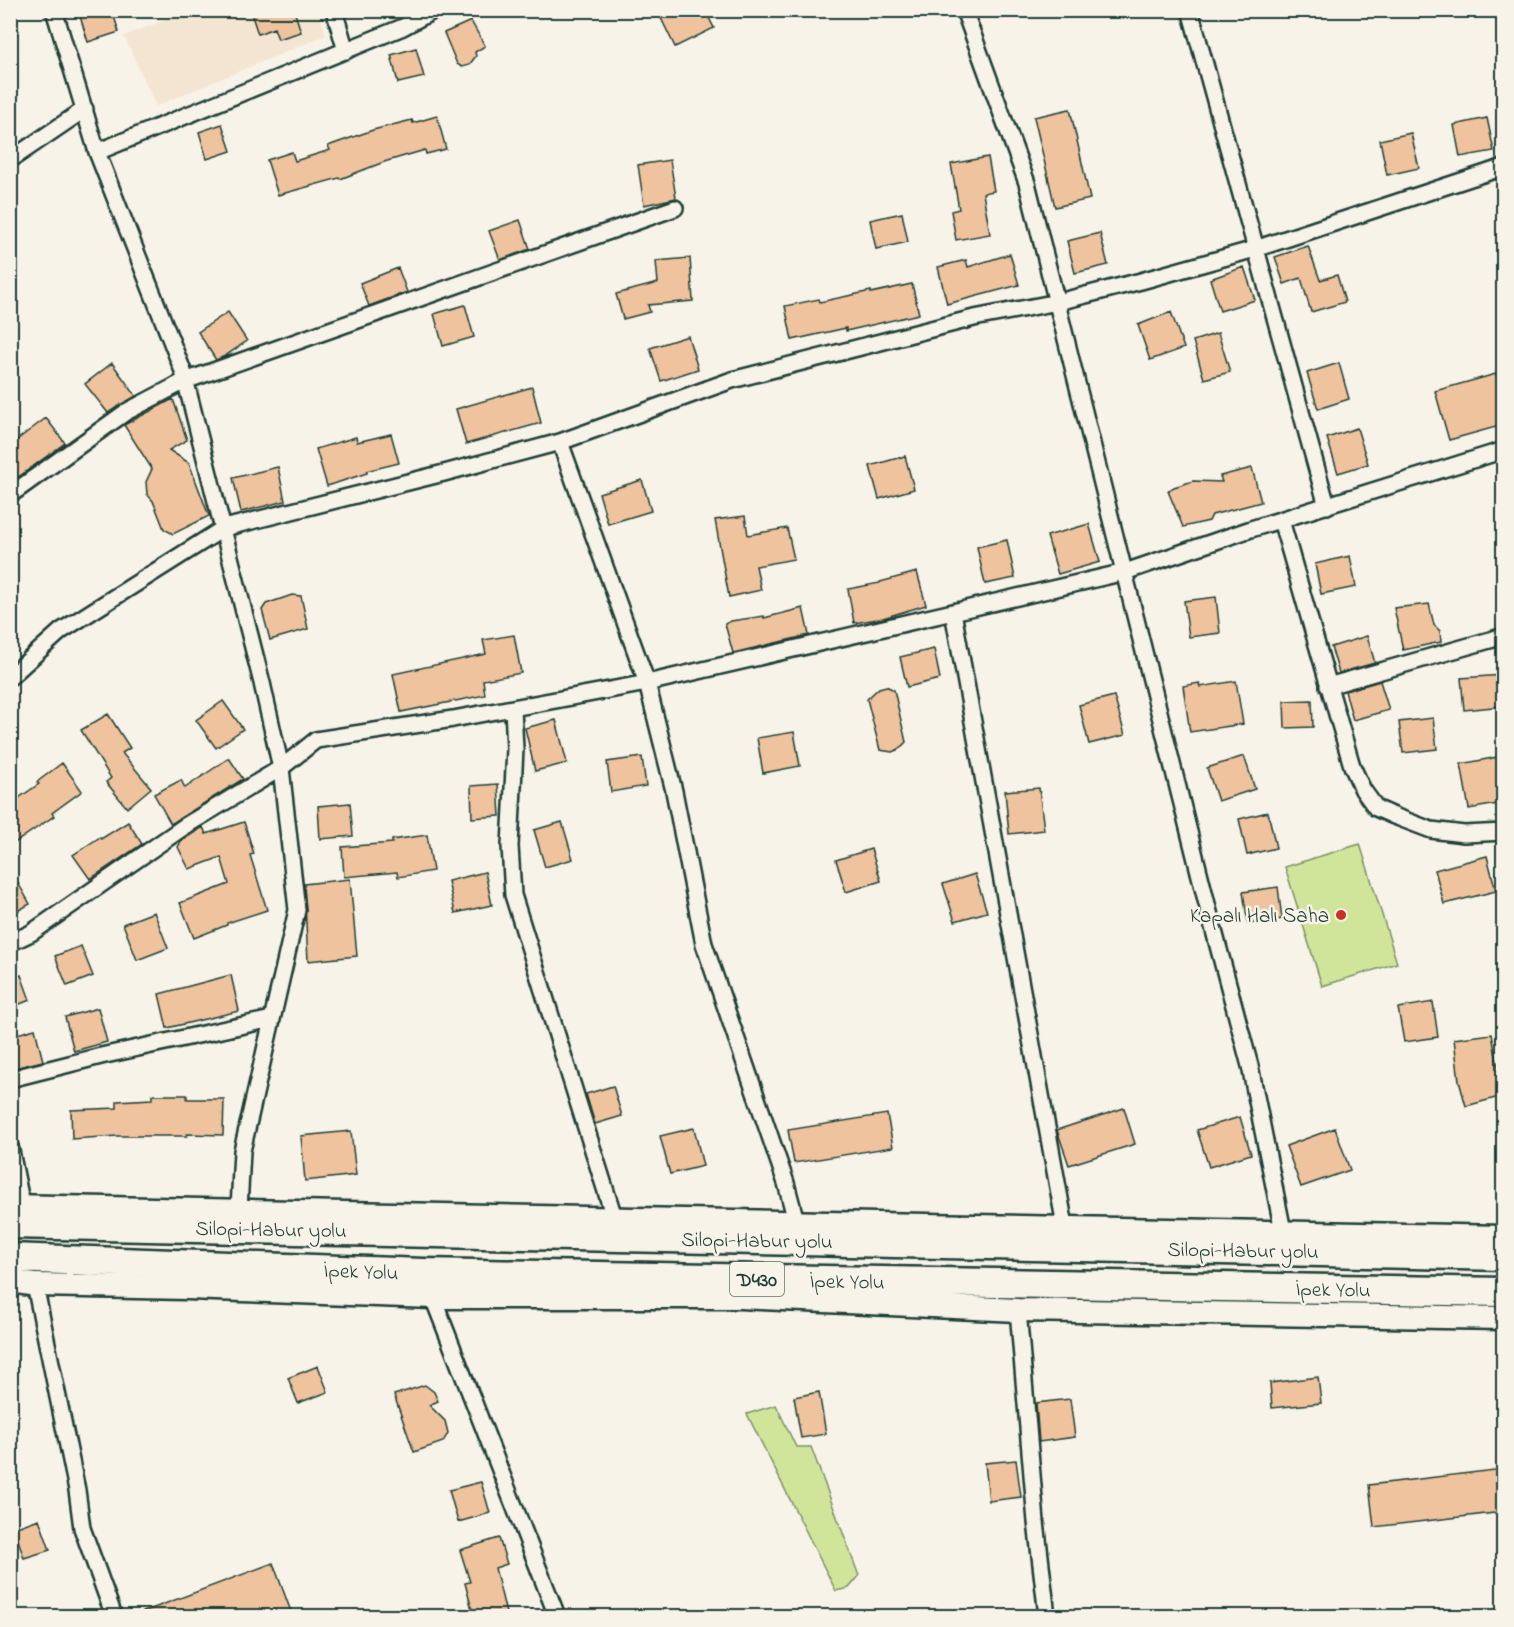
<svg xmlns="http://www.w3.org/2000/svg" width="1514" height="1627" font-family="'Indie Flower',sans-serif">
<rect width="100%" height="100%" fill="#f7f3e8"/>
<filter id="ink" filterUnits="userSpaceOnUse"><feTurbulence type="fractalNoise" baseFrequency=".0167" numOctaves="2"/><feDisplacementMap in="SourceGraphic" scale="12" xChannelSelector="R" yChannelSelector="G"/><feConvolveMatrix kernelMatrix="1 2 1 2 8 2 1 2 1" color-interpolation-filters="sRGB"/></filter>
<g filter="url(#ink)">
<!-- built -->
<path fill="#f4e5d2" d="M183 10 318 11 326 35 156 106 124 36 180 14Z"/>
<!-- green -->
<path fill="#d1e59a" stroke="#789167" stroke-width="1.5" d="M1360 844 1397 963 1322 986 1285 867Z
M776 1405 796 1447H811L859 1576 849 1588 836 1591 747 1414Z"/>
<!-- building -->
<path fill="#eec39d" stroke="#1f3d34" stroke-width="1.5" d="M78 10H112L119 32 88 42Z
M250 10H294L301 32 278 39 274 28 258 34Z
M671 10H705L714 28 675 47 660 16Z
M471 21 485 46 475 52 476 56 469 65 462 67 457 64 444 33Z
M416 48 424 77 398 83 391 55Z
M1070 109 1090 199 1055 207 1034 117Z
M437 116 446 149 426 154 425 150 384 162 340 179 339 178 278 195 267 160 292 152 295 161 330 150 328 146 373 130 412 120 413 123Z
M1487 118 1494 151 1460 157 1454 125Z
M222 124 231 151 207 159 199 132Z
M1411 133 1419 168 1387 175 1380 140Z
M988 157 994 191 983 193 990 234 956 240 951 211 959 209 951 164Z
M670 160 676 198 644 205 638 165Z
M902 213 908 242 876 249 870 220Z
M520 220 530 249 500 260 489 231Z
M1100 233 1108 265 1075 273 1067 241Z
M1308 246 1320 280 1337 275 1345 302 1311 312 1301 278 1284 284 1275 257Z
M1010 254 1019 285 947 304 938 267 966 260 968 267Z
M690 258 693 301 648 305 650 312 623 319 616 294 658 283 656 261Z
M1244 267 1255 300 1220 311 1210 279Z
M398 268 407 292 369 306 360 283Z
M912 284 919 314 846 331V328L792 340 785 306 819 299 820 302 871 291V293Z
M465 305 474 337 443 346 434 314Z
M228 312 247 341 225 356 216 360 198 332Z
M1171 312 1184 348 1150 360 1138 325Z
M1218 333 1230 372 1204 379 1193 341Z
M688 336 698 369 661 381 650 348Z
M112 363 136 396 108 413 85 384Z
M1339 363 1349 399 1318 409 1307 373Z
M1503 372V425L1449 440 1435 391Z
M532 387 541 423 466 444 456 409Z
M173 399 187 440 169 450 189 463 209 516 173 534 164 529 153 501 147 494 146 482 152 469 124 425Z
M46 418 65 443 10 483V445Z
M1357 428 1368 464 1338 473 1327 438Z
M391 434 399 463 366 471 367 473 327 486 316 449 356 437 357 442Z
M905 456 914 489 879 499 870 466Z
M278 467 285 501 241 512 233 478Z
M1252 468 1261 502 1212 515 1209 521 1183 527 1168 491 1174 487 1193 481 1222 482 1220 476Z
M642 480 651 511 608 524 599 493Z
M745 516 748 535 787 528 794 559 756 566 761 590 729 597 715 520Z
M1089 524 1100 562 1058 574 1047 536Z
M1007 540 1015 578 985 584 977 547Z
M1350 556 1356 587 1321 594 1315 564Z
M917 572 926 605 883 618 854 623 848 589 880 583V582Z
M292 595 301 596 308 629 270 640 262 610 266 604Z
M1216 597 1220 633 1189 637 1184 601Z
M1429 604 1434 625 1440 631 1441 642 1403 650 1394 608Z
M803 608 809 635 733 653 725 624 731 621 764 616V618Z
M514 635 521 673 483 680 485 695 401 712 393 674 486 654 483 640Z
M1367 636 1375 663 1339 673 1331 647Z
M934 649 940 679 907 687 900 657Z
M1503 675V706L1464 710 1461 678Z
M1236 681 1243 724 1190 732 1183 686 1199 683 1200 687Z
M1380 681 1389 710 1353 720 1345 691Z
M886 686 894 690 906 742 899 749 892 752 880 750 867 699 879 688Z
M1114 696 1125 735 1089 744 1079 705Z
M1312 700 1313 727 1285 728 1284 701Z
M223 701 243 729 216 748 196 720Z
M108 714 130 748 122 753 151 788 127 808 106 782 111 778 81 730Z
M1433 718 1437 749 1403 753 1399 722Z
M556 720 567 763 535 771 525 728Z
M794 732 800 766 763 773 757 738Z
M1244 756 1255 789 1218 801 1207 768Z
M1503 756V803L1469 809 1461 764Z
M642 757 646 786 611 792 607 762Z
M229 758 243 779 171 824 154 794 181 780 185 788Z
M62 763 82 791 52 813 54 816 10 846V804L39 784 37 782Z
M498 784 500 816 472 818 471 786Z
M1039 788 1044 830 1009 834 1005 791Z
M350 803 353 836 320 839 318 806Z
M1268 812 1276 848 1247 855 1239 819Z
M128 822 142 844 90 879 73 855 100 837 101 839Z
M244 822 254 854 250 855 267 910 227 923V925L194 938 180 903 229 884 221 857 189 869 178 847 181 841 203 827 206 834Z
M562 822 573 859 545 867 534 830Z
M427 835 433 871 398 877 397 872 344 877 342 847 392 843V840Z
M871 849 881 881 846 892 836 860Z
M1487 856 1496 891 1444 904 1435 870Z
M10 869 30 904 10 915Z
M485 872 492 905 455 913 448 881Z
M975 874 987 912 955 921 943 884Z
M350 879 357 956 308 961 304 884Z
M1278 887 1282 919 1248 924 1243 892Z
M154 912 168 948 137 960 123 924Z
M81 946 93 976 67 986 55 956Z
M21 975 30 1000 10 1008V979Z
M231 975 239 1011 167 1028 159 994Z
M1433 1002 1438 1037 1404 1042 1398 1008Z
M98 1008 107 1042 74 1051 65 1017Z
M35 1029 43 1061 10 1069V1036Z
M1492 1034 1503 1096 1466 1106 1459 1081 1454 1039Z
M613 1086 622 1116 595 1124 586 1094Z
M152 1095H187V1099H224L223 1135 187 1134V1136H118L72 1139 71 1110 117 1108V1101L152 1099Z
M1124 1108 1135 1144 1069 1165 1057 1130Z
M887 1114 893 1147 794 1163 788 1130Z
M1240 1117 1251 1154 1209 1167 1197 1130Z
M694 1128 703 1166 670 1174 660 1136Z
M1335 1128 1350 1170 1301 1187 1286 1146Z
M351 1131 356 1175 305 1181 301 1136Z
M318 1366 328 1392 298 1403 288 1378Z
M1318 1377 1321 1403 1272 1408 1270 1383Z
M425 1385 434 1392 438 1401 429 1405 445 1421 448 1433 443 1442 414 1452 394 1395Z
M819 1392 826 1434 801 1438 794 1397Z
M1070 1399 1075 1437 1039 1442 1036 1403Z
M1016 1460 1021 1497 989 1501 985 1463Z
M1503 1469V1512L1374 1527 1369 1485Z
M481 1482 490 1513 458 1522 449 1490Z
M39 1519 50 1550 24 1558 14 1528Z
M499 1538 507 1564 495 1568 507 1617H474L465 1583 470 1582 460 1550Z
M273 1563 293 1617H135V1615Z"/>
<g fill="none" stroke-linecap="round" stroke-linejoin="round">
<!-- street casing -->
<g stroke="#1f3d34" stroke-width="20">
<path id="street" d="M54 10 97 152 183 371 262 683 281 768 297 910 242 1151 239 1209
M334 10 346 51
M964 10 1027 183 1209 912 1250 1066 1283 1231
M1190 10 1327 506
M97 152 403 27 435 10
M10 160 85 109
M560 442 647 683 674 791 704 944 786 1183 796 1221
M10 495 126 412 185 381 675 208
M1281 520 1352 766 1363 790 1376 808 1394 816 1431 830 1464 834 1504 832
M953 612 1065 1226
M10 677 61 631 224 528 444 473 560 442 732 380 974 318 1058 302 1141 281 1255 249 1504 167
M1328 686 1504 636
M513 708 515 749 510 846 513 895 614 1217
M10 943 31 933 185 826 281 768 316 740 453 719 647 683 1125 572 1251 529 1504 450
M10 1079 101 1056 272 1019
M10 1146 22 1206
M35 1285 77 1490 82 1528 114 1616
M430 1290 557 1616
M1018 1310 1036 1522 1047 1616"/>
</g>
<!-- secondary casing -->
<g stroke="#1f3d34" stroke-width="27">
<path id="secondary" d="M10 1206 1504 1237
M10 1281 35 1285 187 1288 432 1297H740L1018 1310 1504 1318"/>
</g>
<!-- highway casing -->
<g stroke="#1f3d34" stroke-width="33">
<path id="highway" d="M10 1224 1504 1256
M10 1258 423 1273 1504 1292"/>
</g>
<!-- street -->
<use href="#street" stroke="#f7f3e8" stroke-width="15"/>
<!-- secondary -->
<use href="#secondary" stroke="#f7f3e8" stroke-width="22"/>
<!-- highway -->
<use href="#highway" stroke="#f7f3e8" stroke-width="28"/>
</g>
</g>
<!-- markers -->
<circle fill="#c8321e" stroke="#f7f3e8" stroke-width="2" cx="1341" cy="915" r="6"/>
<g text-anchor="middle" stroke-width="5" stroke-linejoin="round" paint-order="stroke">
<!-- shield labels -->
<rect fill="#f7f3e8" stroke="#60746a" stroke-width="1.5" x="730" y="1262" width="54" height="34" rx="4.5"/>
<g font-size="20" font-weight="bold" fill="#1f3d34">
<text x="757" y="1286">D430</text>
</g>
<!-- poi labels -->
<g font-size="21" fill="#1f3d34" stroke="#f7f3e8" text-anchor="end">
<text x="1329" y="922">Kapalı Halı Saha</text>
</g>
<!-- street labels -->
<g font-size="21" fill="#1f3d34" stroke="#f7f3e8">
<text transform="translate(271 1229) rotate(1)" y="7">Silopi-Habur yolu</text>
<text transform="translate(757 1240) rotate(1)" y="7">Silopi-Habur yolu</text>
<text transform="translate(1243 1250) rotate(1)" y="7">Silopi-Habur yolu</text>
<text transform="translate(361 1271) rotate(2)" y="7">İpek Yolu</text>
<text transform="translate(847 1281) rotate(1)" y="7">İpek Yolu</text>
<text transform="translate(1333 1289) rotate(1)" y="7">İpek Yolu</text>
</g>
</g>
<!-- margin -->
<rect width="1514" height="1627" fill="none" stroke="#f7f3e8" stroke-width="36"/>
<rect x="18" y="18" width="1478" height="1591" fill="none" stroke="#1f3d34" stroke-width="2" filter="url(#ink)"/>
</svg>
